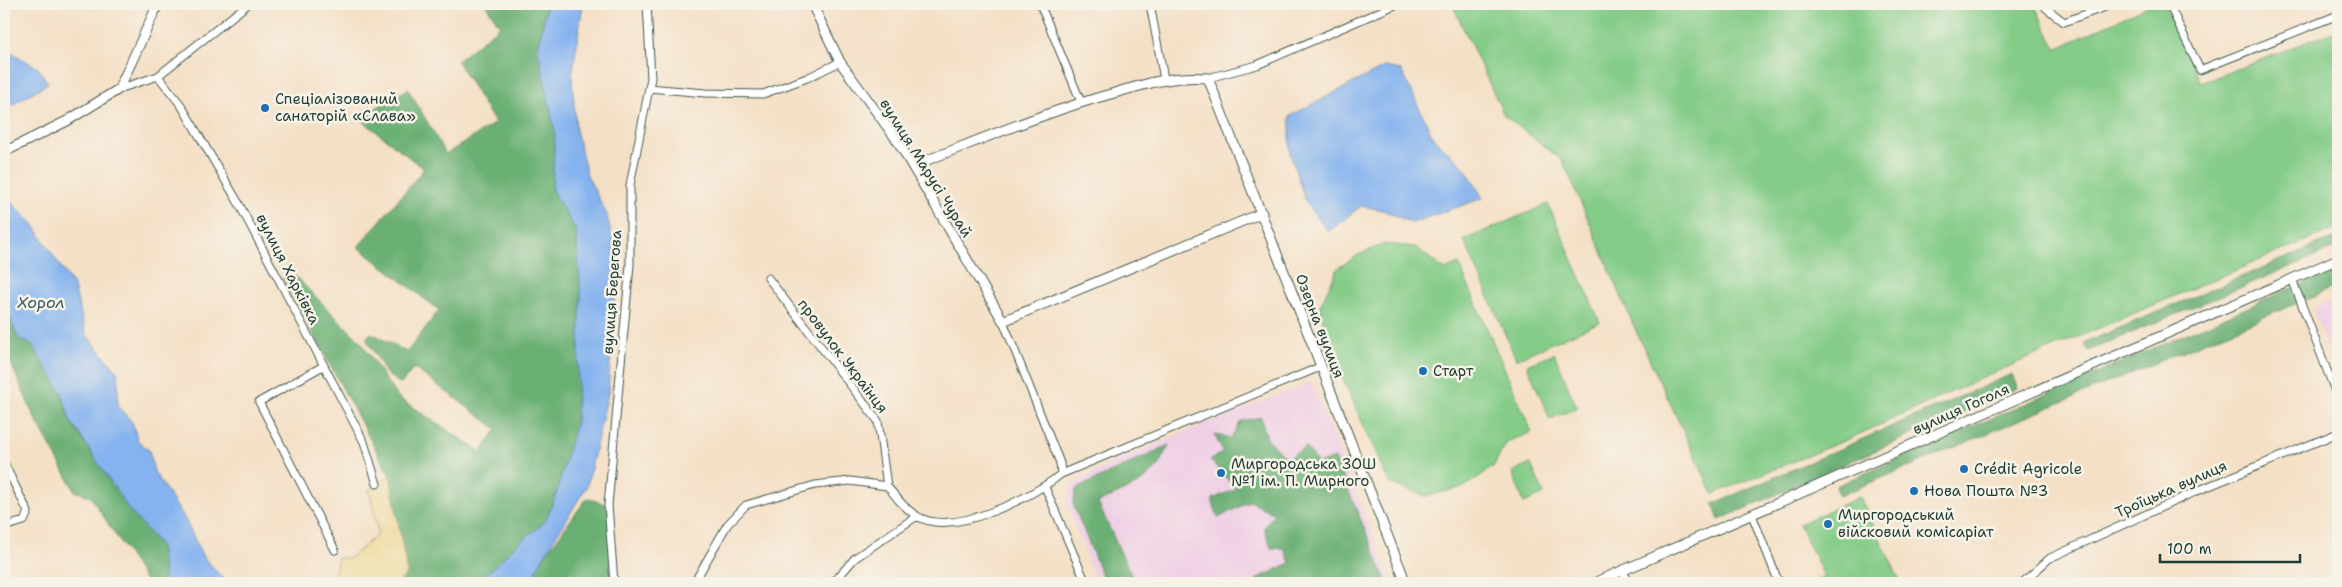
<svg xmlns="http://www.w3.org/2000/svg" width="2342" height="587" font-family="'Shantell Sans',sans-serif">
<rect width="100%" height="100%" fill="#f7f3e8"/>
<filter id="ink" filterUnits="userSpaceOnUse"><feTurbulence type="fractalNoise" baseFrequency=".02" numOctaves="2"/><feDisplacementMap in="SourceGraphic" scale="10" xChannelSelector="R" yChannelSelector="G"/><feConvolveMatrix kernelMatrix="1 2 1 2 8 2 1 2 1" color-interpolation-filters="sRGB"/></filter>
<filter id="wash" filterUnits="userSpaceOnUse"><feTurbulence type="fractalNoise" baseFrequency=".0096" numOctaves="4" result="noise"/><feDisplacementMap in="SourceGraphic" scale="20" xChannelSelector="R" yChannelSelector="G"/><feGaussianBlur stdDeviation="1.12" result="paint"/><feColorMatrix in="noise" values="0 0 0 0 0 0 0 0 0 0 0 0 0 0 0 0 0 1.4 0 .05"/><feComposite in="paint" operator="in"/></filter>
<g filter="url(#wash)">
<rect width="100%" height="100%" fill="#f4e0c6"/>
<!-- built -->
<path fill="#f0d0e5" d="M2338 298V382L2313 308Z
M1311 382 1392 583H1096L1067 504 1072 484 1114 462 1189 430Z"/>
<!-- green -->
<path fill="#84cc88" stroke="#52845e" d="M1452 4H2034L2056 49 2152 4H2164L2201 83 2338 30V227L1993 373 1851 438 1713 494 1636 331 1563 161 1504 115Z
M1548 204 1600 322 1516 359 1464 240Z
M1384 244 1415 247 1445 270 1459 264 1532 432 1507 442 1493 467 1464 487 1426 496 1389 483 1327 343 1320 306 1338 268 1360 254Z
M1554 353 1577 408 1550 419 1527 365Z
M1531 464 1544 494 1524 503 1512 472Z
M1860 497 1901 583H1810L1824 576 1799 524Z"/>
<!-- forest -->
<path fill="#6bb074" stroke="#457654" d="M485 4H547L538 50 555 132 552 190 576 230 581 296 576 422 556 495 545 522 516 545 478 583H399L407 573 390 476 283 278 292 273 361 342 397 397 481 452 497 429 414 368 401 384 387 375 366 338 371 333 407 352 439 310 358 247 424 169 359 118 408 89 446 154 495 123 457 61 500 26Z
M2338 236V247L2088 351 2084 343Z
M2338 268V286L1839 496 1836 486Z
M4 303 18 338 32 345 62 393 70 421 129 510 160 545 165 583H147L90 496 75 491 34 417 8 356 4 344Z
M2012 374 2017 388 1719 520 1713 504Z
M1261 417 1267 439 1286 459 1306 447 1318 464 1335 458 1387 583H1255L1257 579 1290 563 1284 548H1271L1264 527 1274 514 1250 501 1218 518 1212 499 1236 489 1210 460 1223 452 1214 434 1231 438 1241 421Z
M1169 445 1157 468 1140 483 1098 503 1135 583H1105L1073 504 1076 489Z
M587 498 608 505 614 583H531L542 559Z"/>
<!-- sand -->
<path fill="#eeda9e" stroke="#868c69" d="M390 476 407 573 399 583H333L338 558H350L378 534 369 489Z"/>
<!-- water -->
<path fill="#85b3ef" stroke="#527892" d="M547 4H583L572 77 576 130 587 175 607 215 617 262 608 393 587 486 542 559 531 583H478L516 545 545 522 556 495 576 422 581 296 576 230 552 190 555 132 538 50Z
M4 48 38 68 48 83 4 110Z
M1384 67 1401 70 1434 139 1465 168 1483 198 1412 223 1383 210 1361 206 1328 232 1305 200 1290 153V116Z
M4 182 7 198 33 224 74 287 86 334 118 373V407L132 422 138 441 149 450 154 472 185 519 202 555 224 580 231 583H165L160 545 129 510 70 420 62 393 32 345 18 338 4 303Z"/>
</g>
<g filter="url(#ink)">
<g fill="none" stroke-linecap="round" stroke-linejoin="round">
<!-- minor casing -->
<g stroke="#3f554a" stroke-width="9">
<path id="minor" d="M1040 4 1081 102
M1150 4 1164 79
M2044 4 2046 8 2064 22 2113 4
M2169 4 2200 70 2338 15
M158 76 181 105 238 202 364 442 377 484
M1208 78 1257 65 1397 4
M649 88 705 93 763 94 807 78 840 62
M119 89 158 76 248 4
M768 278 878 421 887 486
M2292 279 2338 399
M1003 321 1060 463 1061 474
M323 366 259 402 335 550
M4 463 28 512 24 521 4 527
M1045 487 1086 583
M1752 515 1779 583
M1623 571 1629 583
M614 583 608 505 630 265V185L651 78 647 4
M694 583 727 525 746 505 815 485 850 481 887 486C896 497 905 509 917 516 952 538 1033 497 1061 474L1320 367
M833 583 855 558 917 516
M2022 583 2050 558 2197 491 2338 433"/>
</g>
<!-- tertiary casing -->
<g stroke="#3f554a" stroke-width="11">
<path id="tertiary" d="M812 4 840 62 897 140 1003 321 1262 213
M4 152 67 121 119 89 158 4
M912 166C980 140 1047 111 1118 92 1148 83 1176 75 1208 78L1406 583
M1594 583 2338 259"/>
</g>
<!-- minor -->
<use href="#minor" stroke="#fff" stroke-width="7"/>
<!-- tertiary -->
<use href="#tertiary" stroke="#fff" stroke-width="9"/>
</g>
</g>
<!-- markers -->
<g fill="#1f6fb2" stroke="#f7f3e8" stroke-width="2">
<circle cx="265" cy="108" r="5"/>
<circle cx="1423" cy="371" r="5"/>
<circle cx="1964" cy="469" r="5"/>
<circle cx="1221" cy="473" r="5"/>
<circle cx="1914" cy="491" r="5"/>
<circle cx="1828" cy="524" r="5"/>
</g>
<g text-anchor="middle" stroke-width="5" stroke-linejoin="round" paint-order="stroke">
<!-- poi labels -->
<g font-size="15" fill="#1f3d34" stroke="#f7f3e8" text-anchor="start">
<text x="275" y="104">Спеціалізований<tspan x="275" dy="17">санаторій «Слава»</tspan></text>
<text x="1433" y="376">Старт</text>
<text x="1231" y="469">Миргородська ЗОШ<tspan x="1231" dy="17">№1 ім. П. Мирного</tspan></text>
<text x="1974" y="474">Crédit Agricole</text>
<text x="1924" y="496">Нова Пошта №3</text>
<text x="1838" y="520">Миргородський<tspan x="1838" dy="17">війсковий комісаріат</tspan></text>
</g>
<!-- street labels -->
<g font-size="15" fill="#1f3d34" stroke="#f7f3e8">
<text transform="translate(926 168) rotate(58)" y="5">вулиця Марусі Чурай</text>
<text transform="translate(288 269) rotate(63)" y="5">вулиця Харківка</text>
<text transform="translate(612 292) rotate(-86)" y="5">вулиця Берегова</text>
<text transform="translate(1320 326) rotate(69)" y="5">Озерна вулиця</text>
<text transform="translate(843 356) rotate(53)" y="5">провулок Українця</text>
<text transform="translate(1961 409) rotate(-24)" y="5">вулиця Гоголя</text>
<text transform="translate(2171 489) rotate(-24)" y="5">Троїцька вулиця</text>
</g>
<!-- water labels -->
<g font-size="16" font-style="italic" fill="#385a63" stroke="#f7f3e8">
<text x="41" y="308">Хорол</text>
</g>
</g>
<!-- margin -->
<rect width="2342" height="587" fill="none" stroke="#f7f3e8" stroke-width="20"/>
<!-- scale -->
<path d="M2160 554v8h140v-8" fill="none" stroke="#1f3d34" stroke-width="2.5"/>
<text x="2167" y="554" font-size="15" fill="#1f3d34" stroke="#f7f3e8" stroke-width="4" paint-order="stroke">100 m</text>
</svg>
